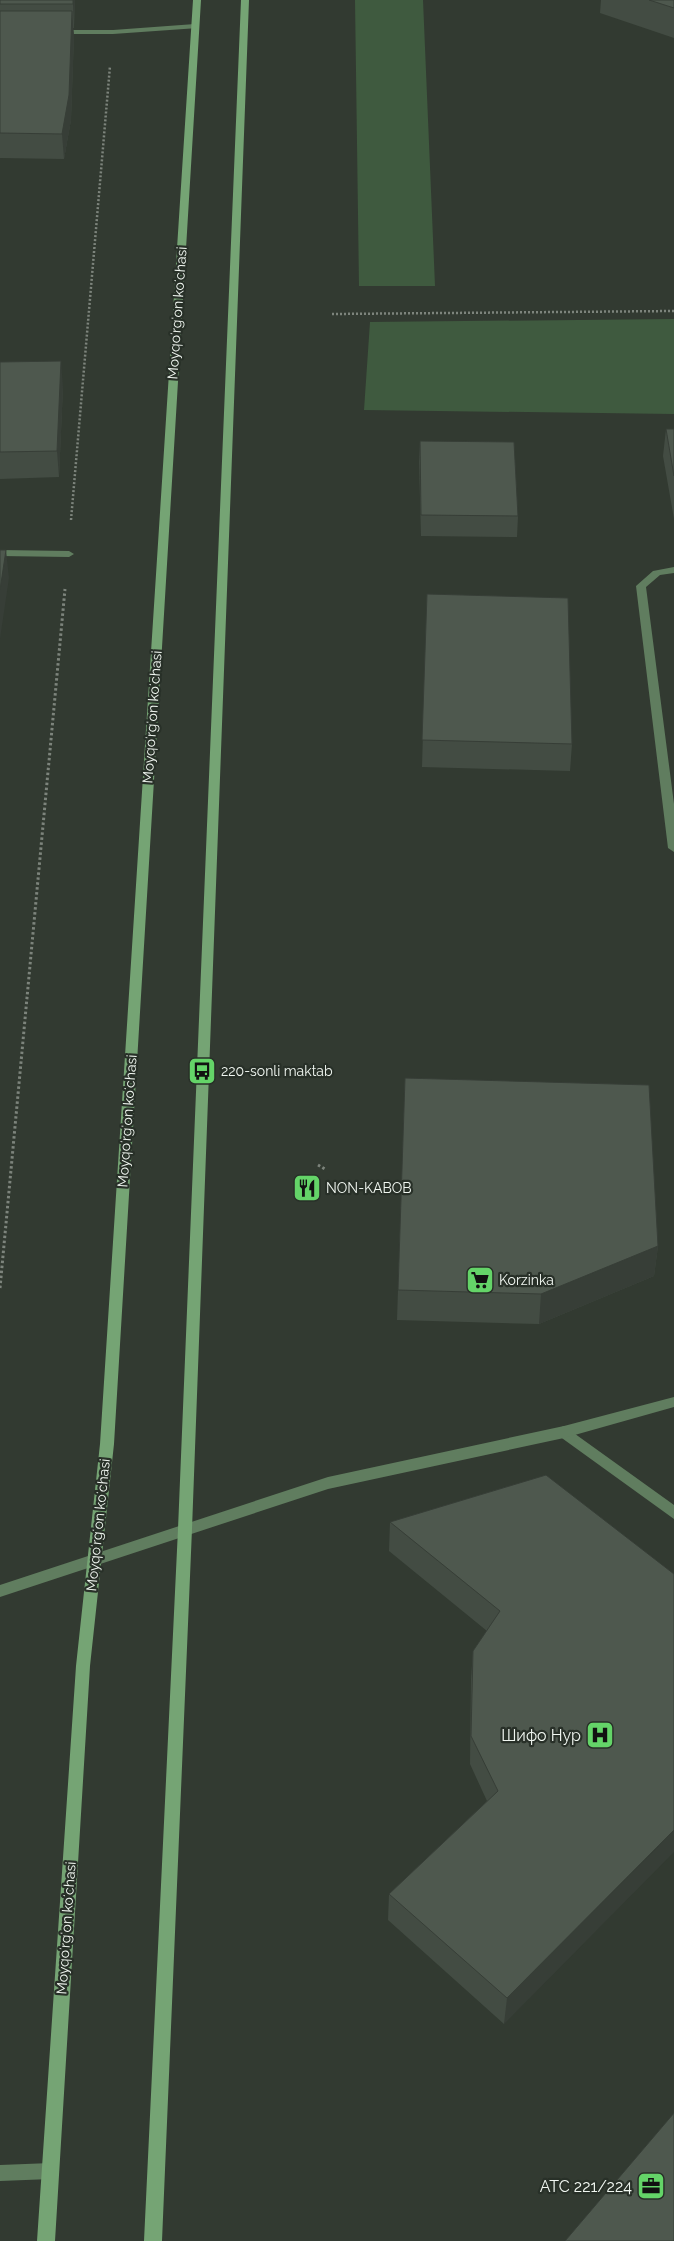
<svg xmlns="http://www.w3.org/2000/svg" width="674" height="2241" font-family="Raleway,sans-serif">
<rect width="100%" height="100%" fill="#323a31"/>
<!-- green -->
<path fill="#3f5a3f" d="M355 0H423L435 286H359Z
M674 319V414L364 410 370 322Z"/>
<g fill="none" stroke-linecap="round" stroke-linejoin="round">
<!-- path-far1 -->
<path stroke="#7d847c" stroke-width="2.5" stroke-dasharray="2 2" stroke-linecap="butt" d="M332 314 674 311
M71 520 110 66"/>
<!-- path -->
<path stroke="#7d847c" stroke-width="3" stroke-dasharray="2.5 2.5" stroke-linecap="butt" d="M318 1165 325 1169
M0 1288 65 589"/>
<!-- service -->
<path fill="#607d5f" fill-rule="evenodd" d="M564 1426 674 1505V1519L559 1436 557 1432 559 1428Z
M51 2163 57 2165 59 2171 57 2177 51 2179 0 2181V2165Z"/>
<!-- minor -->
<path fill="#607d5f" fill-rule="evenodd" d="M195 24 199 26 198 28 113 34H58L54 32 58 30H113Z
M0 550 69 551 74 554 69 557 0 556Z
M674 567V573L660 575 646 587 674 804V852L668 848 636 586 653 571Z
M674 1397V1407L564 1438 328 1489 0 1597V1585L328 1477 564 1426Z"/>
<!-- secondary -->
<path fill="#75a474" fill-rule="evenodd" d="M193 0H201L114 1444 90 1666 55 2241H37L76 1666 100 1444Z
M241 0H249L192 1529 162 2241H144L178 1529Z"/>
</g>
<!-- wall -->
<path fill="#434c43" d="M0 0H75L74 28H73L74 36 71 120 64 159 0 158Z
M601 0H674V38L600 13Z
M0 362 63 387 59 477 0 479Z
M666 429H674V519L663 456Z
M420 441 518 516 517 537 421 536 419 462Z
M427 594 572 744 570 771 422 767Z
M405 1078 658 1246 654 1276 539 1324 397 1320Z
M390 1522 674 1574 504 2024 388 1920 389 1894 487 1801 470 1764 471 1679 473 1651 487 1631 389 1551Z"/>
<!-- shaded-wall -->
<path fill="#373e37" d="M73 0H75L74 28 73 4Z
M72 11 74 36 71 120 64 159 62 134Z
M61 361 63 387 59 477 57 451Z
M6 550 9 578 0 639V590Z
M658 1246 654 1276 539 1324 541 1294Z
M674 1830V1852L504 2024 507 1998Z"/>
<!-- building -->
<path fill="#4e584e" stroke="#373e37" d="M0 0H73V4H0Z
M649 0H674V8Z
M0 11H72L69 95 62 134 0 133Z
M61 361 57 451 0 452V362Z
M666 429H674V476Z
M420 441 514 442 518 516 421 515Z
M0 550H6L0 590Z
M427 594 568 598 572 744 422 740Z
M405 1078 649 1085 658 1246 541 1294 398 1290Z
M546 1475 674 1574V1830L507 1998 389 1894 498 1791 471 1736 473 1651 500 1611 390 1522Z
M674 2113V2241H565Z"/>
<!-- icons -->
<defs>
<g id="bus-square" transform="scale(1.4375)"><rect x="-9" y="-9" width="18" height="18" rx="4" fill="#64d468" stroke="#283028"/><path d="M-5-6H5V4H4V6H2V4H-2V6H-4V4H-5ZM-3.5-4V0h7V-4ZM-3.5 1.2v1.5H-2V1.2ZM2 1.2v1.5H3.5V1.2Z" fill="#111"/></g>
<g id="restaurant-square" transform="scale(1.4375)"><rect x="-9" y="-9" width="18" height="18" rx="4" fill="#64d468" stroke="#283028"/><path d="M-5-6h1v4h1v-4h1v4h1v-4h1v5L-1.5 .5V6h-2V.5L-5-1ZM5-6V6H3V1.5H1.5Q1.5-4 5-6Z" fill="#111"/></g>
<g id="supermarket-square" transform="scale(1.4375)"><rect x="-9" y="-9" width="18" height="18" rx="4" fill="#64d468" stroke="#283028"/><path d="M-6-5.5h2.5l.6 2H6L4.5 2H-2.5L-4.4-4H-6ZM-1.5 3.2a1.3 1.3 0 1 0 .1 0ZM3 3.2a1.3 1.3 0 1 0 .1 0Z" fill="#111"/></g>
<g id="hospital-square" transform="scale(1.4375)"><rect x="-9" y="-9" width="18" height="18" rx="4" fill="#64d468" stroke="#283028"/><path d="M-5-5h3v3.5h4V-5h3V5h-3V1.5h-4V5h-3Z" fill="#111"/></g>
<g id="office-square" transform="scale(1.4375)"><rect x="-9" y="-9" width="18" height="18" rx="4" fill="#64d468" stroke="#283028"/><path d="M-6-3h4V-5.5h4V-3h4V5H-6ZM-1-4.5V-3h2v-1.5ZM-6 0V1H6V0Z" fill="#111"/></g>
</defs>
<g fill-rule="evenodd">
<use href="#bus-square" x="202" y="1071"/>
<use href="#restaurant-square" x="307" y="1188"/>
<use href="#supermarket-square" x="480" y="1280"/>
<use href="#hospital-square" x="600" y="1735"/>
<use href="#office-square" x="651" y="2186"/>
</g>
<g text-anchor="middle" stroke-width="4.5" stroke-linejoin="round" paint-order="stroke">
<!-- street labels -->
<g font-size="14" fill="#f1f7f1" stroke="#283028">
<text transform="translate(177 313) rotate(-86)" y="5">Moyqoʻrgʻon koʻchasi</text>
<text transform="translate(152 717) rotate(-86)" y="5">Moyqoʻrgʻon koʻchasi</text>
<text transform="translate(127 1121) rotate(-86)" y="5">Moyqoʻrgʻon koʻchasi</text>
<text transform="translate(98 1525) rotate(-84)" y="5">Moyqoʻrgʻon koʻchasi</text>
<text transform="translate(66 1928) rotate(-86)" y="5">Moyqoʻrgʻon koʻchasi</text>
</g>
<!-- poi labels -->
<g font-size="14" fill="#f1f7f1" stroke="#283028" text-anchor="start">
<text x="221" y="1076">220-sonli maktab</text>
<text x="326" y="1193">NON-KABOB</text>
<text x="499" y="1285">Korzinka</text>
</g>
<!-- near-poi labels -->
<g font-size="16" fill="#f1f7f1" stroke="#283028" text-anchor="end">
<text x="581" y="1741">Шифо Нур</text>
<text x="632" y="2192">АТС 221/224</text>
</g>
</g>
</svg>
